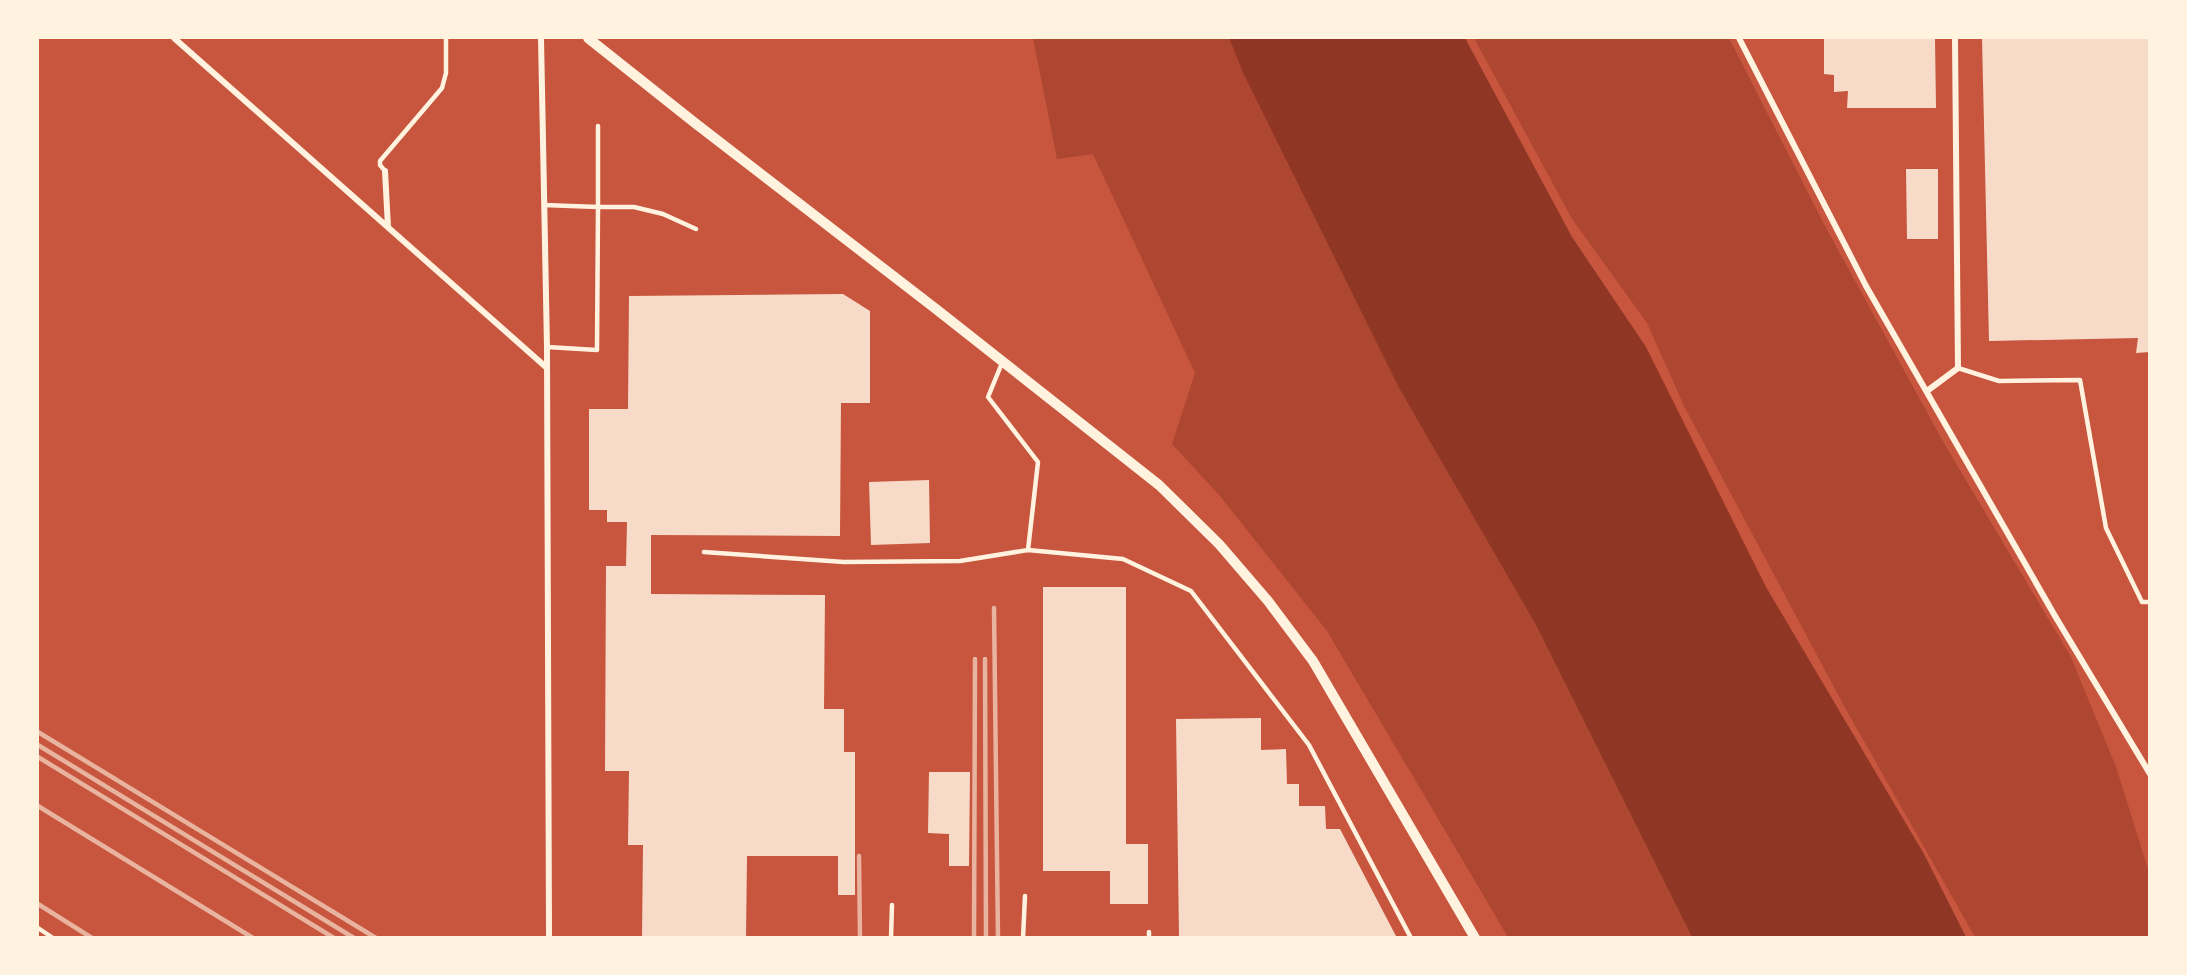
<svg xmlns="http://www.w3.org/2000/svg" width="2187" height="975" font-family="Roboto,sans-serif">
<rect width="100%" height="100%" fill="#c8553d"/>
<!-- green -->
<path fill="#ae4732" d="M1033 38H1229L1243 73 1399 388 1537 627 1692 937H1508L1327 631 1220 496 1172 444 1195 373 1093 154 1057 159Z
M1474 38H1729L1825 226 1945 445 2071 657 2116 767 2149 872V937H1975L1844 706 1684 406 1647 323 1572 219Z"/>
<!-- water -->
<path fill="#8f3625" d="M1229 38H1465L1572 237 1646 347 1766 587 1924 854 1966 937H1692L1537 627 1399 388 1243 73Z"/>
<!-- building -->
<path fill="#f7dbc8" d="M1824 38H1935L1936 108H1847L1848 91 1834 92V75L1824 74Z
M1982 38H2150V352L2136 353 2138 338 1989 341Z
M1906 169H1938V239H1907Z
M843 294 870 311V403H841L840 536 651 535V594L825 595 824 709H844V752H855V895H838V856H747L746 938H642L643 845H628L629 771H605L606 566H626L627 522H607V510H589V409H628L629 296Z
M929 480 930 543 871 545 869 482Z
M1043 587H1126V844H1148V904H1110V871H1043Z
M1261 718V750L1286 749 1287 784H1299V806H1325L1326 829H1340L1397 938H1179L1176 719Z
M929 772H970L969 866H949V834L928 833Z"/>
<g fill="none" stroke-linecap="round" stroke-linejoin="round">
<!-- service -->
<path stroke="#fff3e0" stroke-width="4.5" d="M598 126V207H634L663 214 696 229
M385 171 380 165V161L442 88 446 73V38
M544 205 598 207 597 350 547 347
M1002 363 988 397 1038 462 1028 550 1123 559 1191 591 1309 745 1411 938
M1958 368 1999 381 2080 380 2106 528 2142 602H2150
M704 552 844 562 960 561 1028 550
M38 928 53 938
M1149 932V938
M891 938 892 905
M1023 938 1025 896"/>
<!-- minor -->
<path stroke="#fff3e0" stroke-width="6" d="M174 38 547 368
M541 38 547 347 549 938
M1739 38 1866 286 2055 616 2150 774
M385 171 388 227
M1927 391 1958 368 1955 38"/>
<!-- tertiary -->
<path stroke="#fff3e0" stroke-width="10" d="M588 38 695 123 936 309 1159 485 1219 544 1268 601 1313 661 1475 938"/>
<!-- rail -->
<path stroke="#e9b49f" stroke-width="4.5" d="M994 608 998 938
M985 659 986 938
M38 732 376 938
M38 745 354 938
M38 757 334 938
M38 806 253 938
M859 856 860 938
M38 904 92 938
M974 938 975 659"/>
</g>
<!-- border -->
<rect width="2187" height="975" fill="none" stroke="#fff3e0" stroke-width="78"/>
</svg>
